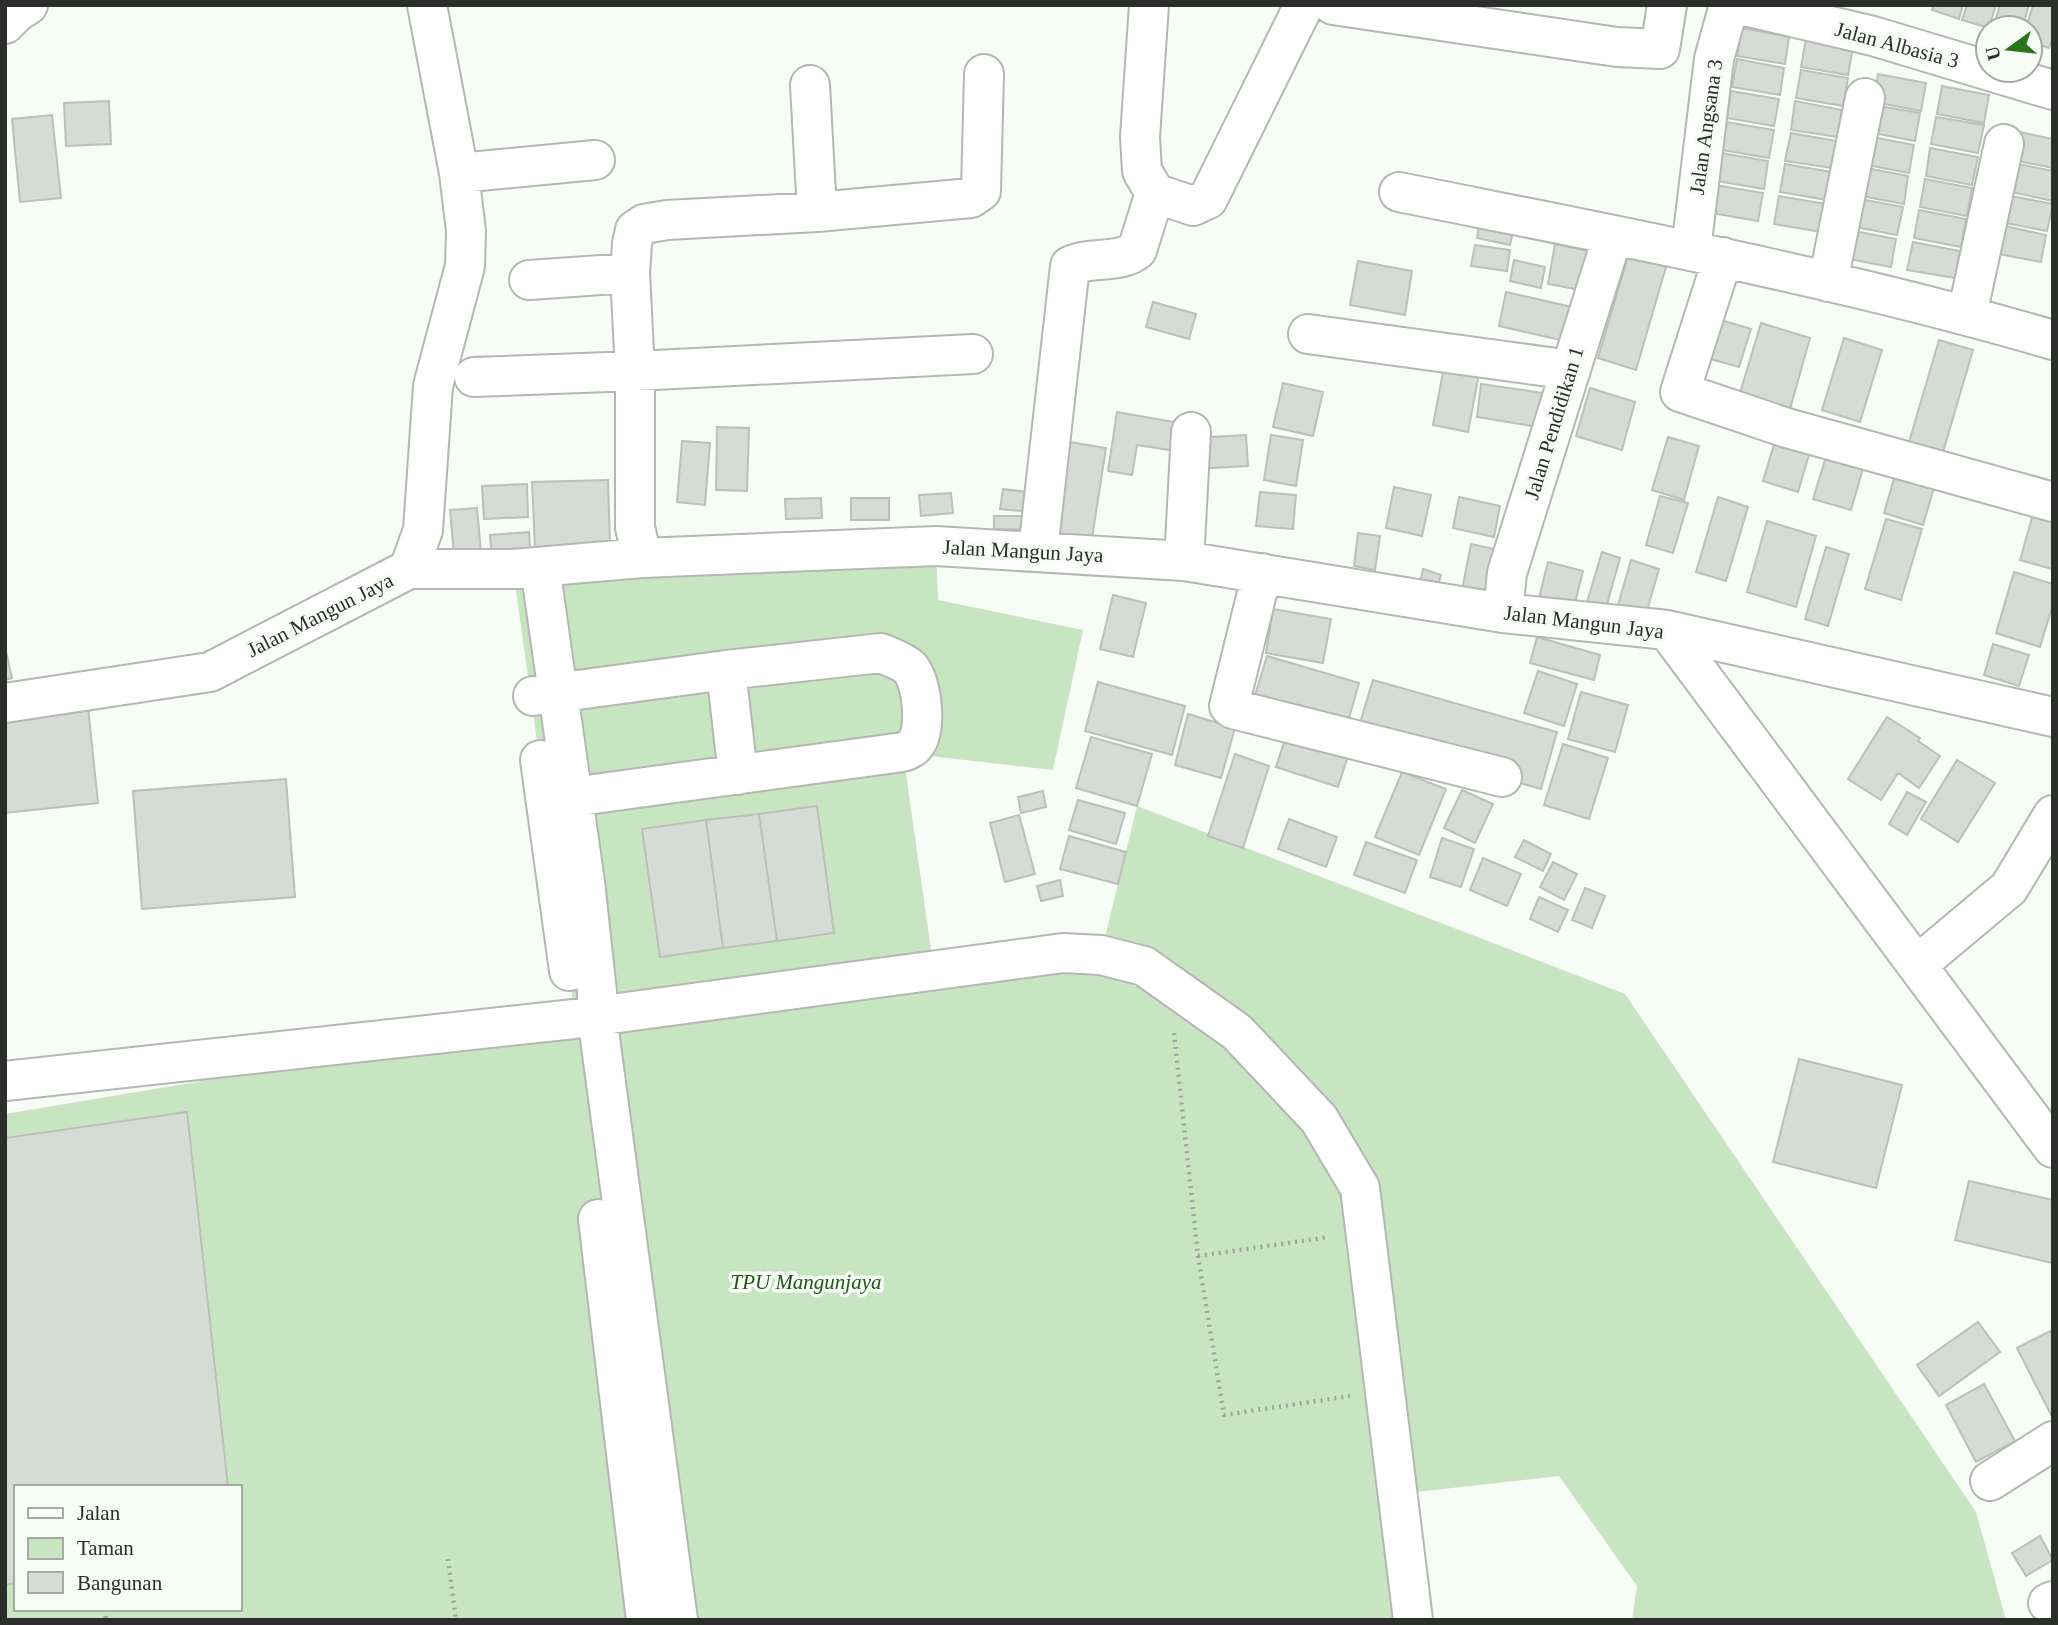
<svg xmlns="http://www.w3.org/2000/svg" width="2058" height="1625" font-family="Georgia,serif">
<rect width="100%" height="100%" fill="#f7fcf6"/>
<!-- green -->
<path fill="#c6e5c0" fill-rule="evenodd" d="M936 546 938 600 1083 630 1053 770 903 753 934 971 1101 954 1137 806 1625 994 1976 1512 2006 1620H1632L1637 1586 1559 1476 1398 1494 1413 1620H5V1114L574 1019 572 994 513 569ZM16 1487H240V1609H16Z"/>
<!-- building -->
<path fill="#d6dbd5" stroke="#bbc0ba" stroke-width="2" d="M1934 5H1963L1959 19 1932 10Z
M1967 5H1996L1989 28 1962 20Z
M2000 5H2029L2022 28H1993Z
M2033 5H2053V37L2049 48 2030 42V28H2026Z
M1742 28 1789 37 1785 64 1737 56Z
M1806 39 1853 47 1848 75 1801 67Z
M1737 59 1784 68 1780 95 1732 87Z
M1801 70 1848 78 1843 106 1796 98Z
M1878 74 1926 83 1921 111 1874 102Z
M1942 86 1989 95 1984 123 1937 114Z
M1731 91 1779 99 1774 126 1727 118Z
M109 101 111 144 66 146 64 103Z
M1795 101 1842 110 1838 137 1791 130Z
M1873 105 1920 113 1915 141 1868 132Z
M52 115 61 198 20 202 12 119Z
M1936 117 1984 125 1978 153 1931 144Z
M1726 122 1774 130 1769 158 1722 150Z
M2019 132 2053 139V168L2013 160Z
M1791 133 1837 141 1833 168 1785 161Z
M1867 136 1914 145 1909 173 1862 164Z
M1930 148 1978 157 1972 185 1926 176Z
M1721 153 1768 161 1764 189 1716 181Z
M2013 163 2053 171V201L2007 191Z
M1785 164 1832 172 1827 200 1780 192Z
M1862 167 1908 176 1904 204 1856 195Z
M1925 179 1972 188 1967 216 1920 207Z
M1715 185 1763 193 1758 221 1711 213Z
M2006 195 2053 204 2047 231 2000 222Z
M1779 196 1826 204 1822 232 1774 224Z
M1855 198 1903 207 1897 235 1850 226Z
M1919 210 1966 219 1961 247 1914 238Z
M1481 215 1515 222 1510 245 1477 238Z
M2000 225 2046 235 2041 262 1994 253Z
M1849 230 1896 239 1891 267 1844 258Z
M1913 242 1960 251 1955 278 1907 270Z
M1555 244 1589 251 1581 290 1548 284Z
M1475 245 1510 250 1507 271 1471 266Z
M1628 256 1666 267 1636 370 1598 358Z
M1514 260 1545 267 1541 288 1510 281Z
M1358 261 1412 271 1405 315 1350 305Z
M1506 292 1572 307 1565 341 1499 326Z
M1153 302 1196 314 1189 339 1146 327Z
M1714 318 1751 329 1739 367 1703 357Z
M1761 323 1810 338 1790 409 1740 393Z
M1844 338 1882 350 1860 422 1822 410Z
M1939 340 1973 350 1943 452 1909 442Z
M1444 367 1479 374 1468 432 1433 425Z
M1283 383 1323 392 1313 436 1273 427Z
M1481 384 1543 393 1538 427 1477 417Z
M1590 388 1635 402 1622 450 1576 436Z
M1117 412 1174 422 1170 450 1137 445 1132 475 1108 471Z
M717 427 749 428 747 491 716 490Z
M1246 435 1248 466 1195 469 1193 438Z
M1271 435 1303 440 1296 486 1264 480Z
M1668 437 1699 446 1684 500 1652 490Z
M1776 438 1811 448 1798 492 1763 481Z
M1058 440 1106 448 1090 551 1041 543Z
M682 441 710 443 705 505 677 502Z
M1829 447 1866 458 1851 510 1813 499Z
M1896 472 1935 484 1923 525 1884 513Z
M608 480 610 545 535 548 532 482Z
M527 484 528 517 484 519 482 486Z
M1394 487 1431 495 1422 536 1386 528Z
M1003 489 1035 493 1033 512 1000 509Z
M1260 492 1296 495 1293 529 1256 526Z
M951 493 953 513 921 516 919 495Z
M1660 496 1688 503 1673 553 1646 545Z
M1459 497 1500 506 1494 537 1453 528Z
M1718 497 1748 507 1726 581 1696 572Z
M821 498 822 518 786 519 785 499Z
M851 498H889V520H851Z
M477 508 481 552 454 555 450 510Z
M2033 514 2053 520 2052 569 2020 560Z
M994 516H1033V530L994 529Z
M1886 519 1922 529 1901 600 1865 589Z
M1767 521 1816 536 1796 607 1747 592Z
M529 532 531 558 492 561 490 535Z
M1358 533 1380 536 1375 570 1354 566Z
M1471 544 1503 551 1493 597 1462 590Z
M1826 547 1849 554 1828 626 1805 619Z
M1602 552 1620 558 1606 608 1587 602Z
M1631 560 1659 569 1644 621 1616 612Z
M1548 562 1583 571 1572 615 1537 606Z
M1423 569 1441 575 1435 596 1418 591Z
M2014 572 2053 584V604L2040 647 1996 633Z
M1113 595 1146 603 1133 657 1100 649Z
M1273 609 1331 619 1323 663 1266 653Z
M1537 637 1600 655 1594 680 1530 663Z
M1993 644 2029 655 2019 686 1984 675Z
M5 647 12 678 5 680Z
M1267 656 1359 683 1345 732 1252 705Z
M1538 671 1577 684 1564 726 1524 713Z
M1373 680 1557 732 1541 789 1356 736Z
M1098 682 1185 706 1172 755 1085 731Z
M1581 692 1628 705 1615 752 1568 739Z
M87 697 98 803 5 813V706Z
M1188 714 1235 728 1221 778 1175 765Z
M1887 717 1920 738 1918 741 1940 756 1919 788 1898 773 1881 800 1848 779Z
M1286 736 1348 756 1338 787 1276 767Z
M1091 737 1152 754 1137 806 1076 788Z
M1563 744 1608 758 1589 819 1544 805Z
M1235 754 1269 766 1243 848 1208 836Z
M1957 760 1995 783 1958 842 1921 819Z
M1402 772 1446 789 1419 855 1375 837Z
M286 779 295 897 142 909 133 791Z
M1462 790 1493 804 1475 843 1444 828Z
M1043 791 1046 807 1021 813 1018 797Z
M1907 792 1926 802 1907 835 1889 824Z
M1078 800 1125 813 1116 844 1069 830Z
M817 806 834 933 777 941 759 814Z
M759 814 777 941 723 948 706 820Z
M1019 815 1035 874 1005 882 990 823Z
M1289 819 1337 837 1326 867 1278 849Z
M706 820 723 948 660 957 642 829Z
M1069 836 1126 852 1118 884 1060 869Z
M1442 838 1474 849 1461 887 1430 877Z
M1524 840 1551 854 1543 871 1515 857Z
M1366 842 1417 860 1405 893 1354 875Z
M1483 858 1521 874 1507 906 1470 890Z
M1553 862 1577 874 1564 900 1540 887Z
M1060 880 1063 896 1041 901 1037 886Z
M1585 888 1605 896 1592 928 1572 920Z
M1539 897 1568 910 1558 932 1530 919Z
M1799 1059 1902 1085 1876 1188 1773 1162Z
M187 1112 228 1487H16V1583L5 1585V1138Z
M1969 1181 2053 1200 2052 1263 1955 1240Z
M1978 1322 2000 1352 1939 1396 1917 1365Z
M2050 1331 2053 1336V1414L2051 1415 2017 1348Z
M1984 1384 2015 1441 1976 1462 1946 1405Z
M2040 1536 2053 1560 2026 1576 2012 1553Z"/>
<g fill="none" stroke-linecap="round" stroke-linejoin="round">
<!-- minor casing -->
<g stroke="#b3b8b2" stroke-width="42">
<path id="minor" d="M1149 5 1140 137 1142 171 1155 193 1193 206 1208 199 1304 5
M1333 5 1617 47 1660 49 1667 5
M1741 5 1873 36 2053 90
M5 24 17 12 28 5
M810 85 817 212
M459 173 595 160
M1399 192C1618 236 1838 277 2053 340
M1691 250 1714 59 1729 5
M1723 257 1680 392 1787 428 2053 502
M529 280 630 273
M1828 282 1865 98
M1967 315 2004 144
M1308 334 1571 370
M474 377 635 371 973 354
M1038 551 1070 266C1091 256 1120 264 1137 250L1155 193
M642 558 635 527V371L630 273 632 244 635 230 644 224 667 220 817 212 971 198 981 191 984 74
M1184 561 1191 432
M540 567 585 882 597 992V1016L678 1620
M409 569 423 530 433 386 465 266 466 231 459 173 427 5
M1262 573 1229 706 1233 709 1502 777
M1503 613 1507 573 1613 235
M1667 630 2053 1148
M726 670 738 775
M533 696 726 670 881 653C890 657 903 661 910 668 923 683 928 734 913 747 912 748 904 752 903 752L572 797
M5 703 210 672 409 569H513L642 558 936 546 1184 561 1503 613 1667 630 2053 717
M540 760 569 971
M1917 965 2009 888 2053 815
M5 1081 574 1019 1063 953 1101 955 1144 966 1237 1032 1319 1119 1360 1188 1413 1620
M598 1219 646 1620
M1990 1481 2053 1441
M2048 1603 2053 1601"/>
</g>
<!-- path -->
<path stroke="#a0a49f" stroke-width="4.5" stroke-dasharray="2 5" stroke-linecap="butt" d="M1174 1033 1198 1256 1224 1415 1350 1396
M1198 1256 1329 1237
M448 1559 456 1620
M105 1609 106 1620"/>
<!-- minor -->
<use href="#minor" stroke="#fff" stroke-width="38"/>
</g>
<g text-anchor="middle" stroke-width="7" stroke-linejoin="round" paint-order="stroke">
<!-- street labels -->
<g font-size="21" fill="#2c2e2b" stroke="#f7fcf6">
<text transform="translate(1897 45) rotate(15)" y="7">Jalan Albasia 3</text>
<text transform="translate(1706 127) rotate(-82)" y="7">Jalan Angsana 3</text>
<text transform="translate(1554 423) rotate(-73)" y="7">Jalan Pendidikan 1</text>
<text transform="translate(1023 551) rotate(3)" y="7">Jalan Mangun Jaya</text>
<text transform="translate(320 615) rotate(-27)" y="7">Jalan Mangun Jaya</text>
<text transform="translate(1584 622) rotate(7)" y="7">Jalan Mangun Jaya</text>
</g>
<!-- park labels -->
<g font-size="21" font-style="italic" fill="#1e5614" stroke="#f7fcf6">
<text x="806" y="1289">TPU Mangunjaya</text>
</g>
</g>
<!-- border -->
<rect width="2058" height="1625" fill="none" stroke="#2c2e2b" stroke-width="14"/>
<!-- legend -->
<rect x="14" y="1485" width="228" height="126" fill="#f7fcf6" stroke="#a6aaa5" stroke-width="2"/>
<rect x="28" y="1508" width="35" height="10" fill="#ffffff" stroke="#a6aaa5" stroke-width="2"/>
<text x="77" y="1520" font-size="21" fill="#2c2e2b">Jalan</text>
<rect x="28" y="1538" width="35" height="21" fill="#c6e5c0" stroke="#a6aaa5" stroke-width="2"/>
<text x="77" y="1555" font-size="21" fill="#2c2e2b">Taman</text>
<rect x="28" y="1572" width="35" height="21" fill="#d6dbd5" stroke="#a6aaa5" stroke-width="2"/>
<text x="77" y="1590" font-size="21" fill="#2c2e2b">Bangunan</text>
<!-- north arrow -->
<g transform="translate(2009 49) rotate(255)"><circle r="33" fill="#f7fcf6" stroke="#a6aaa5" stroke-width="2"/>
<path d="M0-5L12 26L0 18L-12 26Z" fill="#2a751b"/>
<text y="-10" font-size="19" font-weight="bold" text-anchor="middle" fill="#2c2e2b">U</text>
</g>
</svg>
